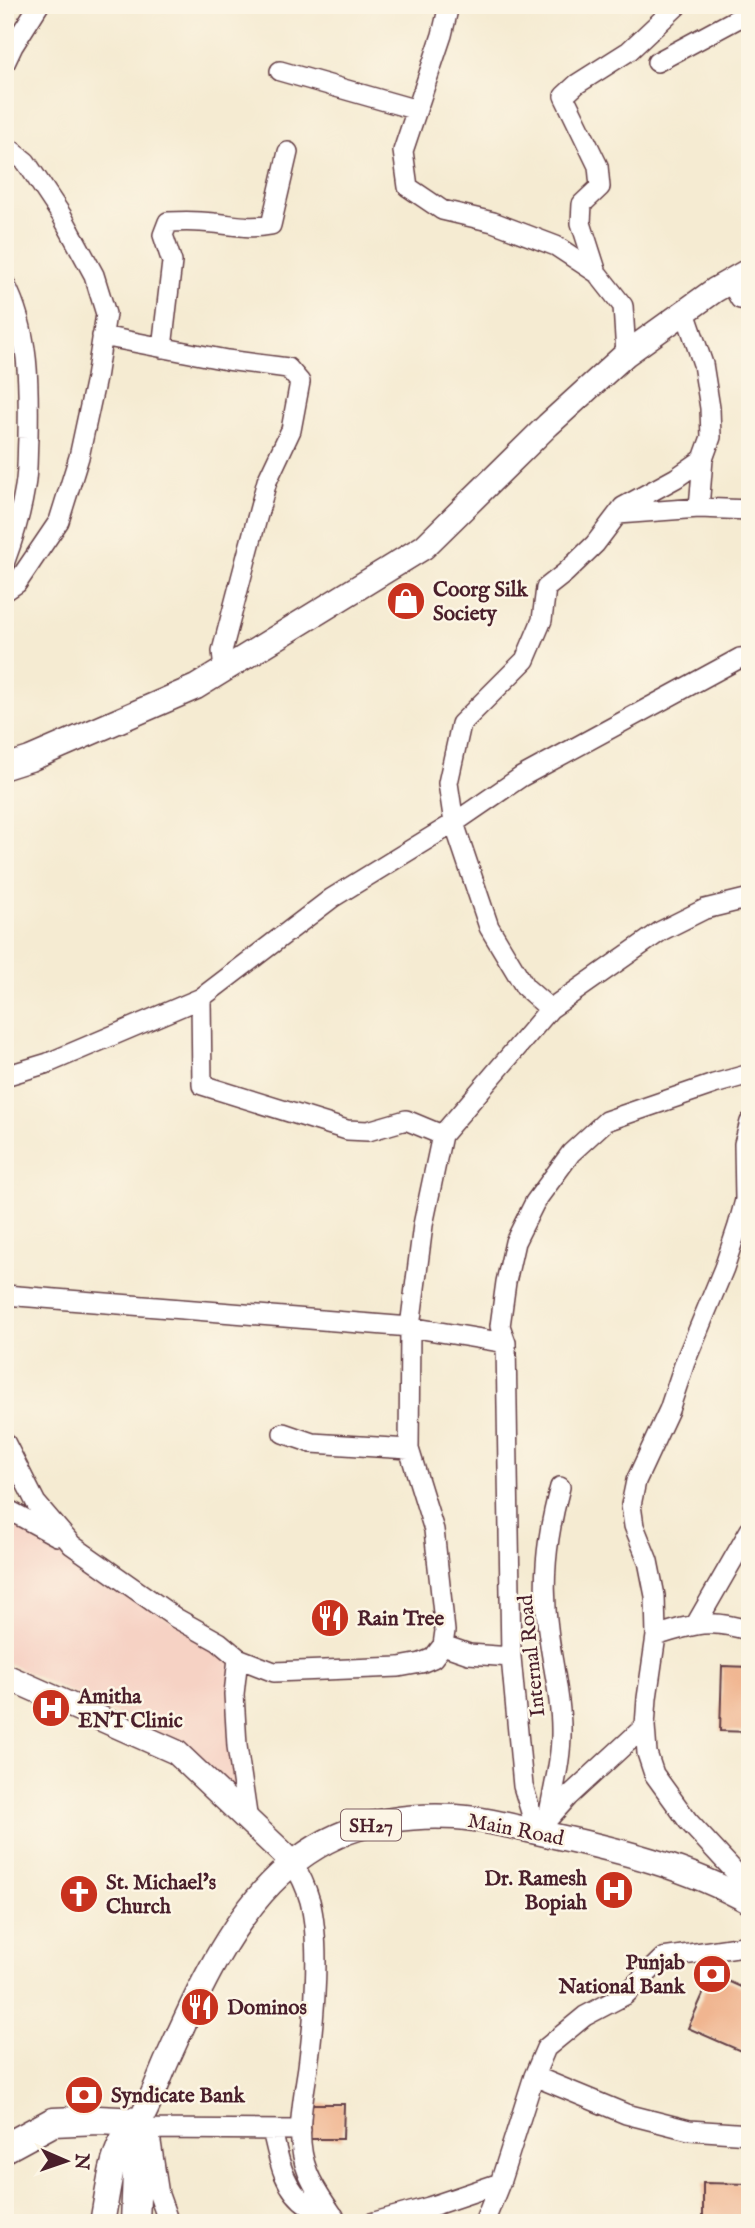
<svg xmlns="http://www.w3.org/2000/svg" width="755" height="2228" font-family="'IM FELL English',serif">
<rect width="100%" height="100%" fill="#fcf5e5"/>
<filter id="ink" filterUnits="userSpaceOnUse"><feTurbulence type="fractalNoise" baseFrequency=".0143" numOctaves="2"/><feDisplacementMap in="SourceGraphic" scale="14" xChannelSelector="R" yChannelSelector="G"/><feConvolveMatrix kernelMatrix="1 2 1 2 8 2 1 2 1" color-interpolation-filters="sRGB"/></filter>
<filter id="wash" filterUnits="userSpaceOnUse"><feTurbulence type="fractalNoise" baseFrequency=".00686" numOctaves="4" result="noise"/><feDisplacementMap in="SourceGraphic" scale="28" xChannelSelector="R" yChannelSelector="G"/><feGaussianBlur stdDeviation="1.57" result="paint"/><feColorMatrix in="noise" values="0 0 0 0 0 0 0 0 0 0 0 0 0 0 0 0 0 1.4 0 .05"/><feComposite in="paint" operator="in"/></filter>
<g filter="url(#wash)">
<rect width="100%" height="100%" fill="#f5ebd2"/>
<!-- built -->
<path fill="#f6d2c4" d="M5 1519 76 1557 231 1660 238 1794 181 1744 5 1662Z"/>
<g id="blocks">
<!-- building -->
<path fill="#f0b590" d="M722 1666 750 1667V1732L720 1731Z
M712 1974 750 1991V2055L688 2028Z
M311 2104H344L343 2139H310Z
M703 2183 750 2184V2223H703Z"/>
</g>
</g>
<g filter="url(#ink)">
<use href="#blocks" fill-opacity="0" stroke="#643e44" stroke-width="2"/>
<g fill="none" stroke-linecap="round" stroke-linejoin="round">
<!-- minor casing -->
<g stroke="#643e44" stroke-width="22">
<path id="minor" d="M449 5 442 35 403 151 408 187 442 210 493 222 556 246 597 273 623 306 626 354
M657 62 750 12
M5 63 13 46 39 5
M280 71 417 110
M5 145 26 162 62 216 94 275 106 314 96 378 79 457 59 521 17 583 5 591
M597 273 581 223 582 204 600 187 598 166 564 96 577 84 629 51 678 5
M730 281 740 299 750 301
M5 284C30 332 29 386 28 438 27 454 28 471 25 487 21 512 14 537 5 561
M102 336 227 360 288 368 300 382 291 430 267 481 249 548 222 651 224 669
M162 348 172 262 163 235 168 222C184 221 198 221 214 223 236 225 248 229 271 225L288 152
M703 459 699 508 750 510
M618 514 699 508
M201 998 202 1085 347 1130 368 1131 406 1120 442 1135
M550 1009 661 931 705 909 750 898
M5 1076 48 1063 201 998 332 898 454 823 521 777 740 658 750 657
M750 1122 744 1144 745 1200 738 1226 724 1268 685 1362 669 1410 636 1481 631 1505 634 1526 648 1561 655 1596 656 1636 647 1698 645 1726 647 1753 654 1774 688 1821 750 1888
M5 1295 410 1327 506 1343
M283 1433 312 1443 409 1449
M5 1442 36 1503 72 1545 176 1618 219 1642 238 1658 234 1694 237 1746 248 1821
M5 1508 57 1536
M696 1624 750 1530
M656 1636C693 1624 711 1618 750 1631
M443 1645 469 1654 511 1657
M238 1658 274 1672 399 1667 421 1663 433 1658 443 1645 445 1631 434 1530 409 1449 410 1327 423 1225 442 1135 550 1009 525 987 489 927 454 823 448 783 461 724 525 660 542 620 546 588 565 573 595 544 623 507 676 478 703 459 711 437 710 408 703 364 685 312
M549 1818 568 1797 645 1726
M548 1819C553 1790 562 1758 561 1728 561 1698 553 1668 549 1637 541 1585 546 1538 560 1487
M537 1832 523 1786 511 1657 506 1343 500 1326 506 1282 515 1242 535 1202 571 1153 606 1121 714 1084 750 1074
M292 1862C300 1874 306 1887 310 1901 321 1945 314 2021 308 2067 303 2101 294 2139 308 2173 315 2191 328 2207 338 2223
M534 2076 626 2114 689 2130 750 2134
M143 2125 149 2129 159 2195 169 2223
M149 2129 301 2130
M272 2130C278 2156 283 2189 308 2205 316 2210 326 2213 334 2216
M371 2223 429 2207 500 2183
M484 2223 500 2183 534 2076 546 2048 585 2016 625 1995 663 1958 750 1945"/>
</g>
<!-- major casing -->
<g stroke="#643e44" stroke-width="27">
<path id="major" d="M5 767 30 759 196 687 424 547 548 425 626 354 715 290 750 270
M5 1676 176 1752 292 1862
M102 2223C107 2198 110 2163 122 2141 126 2133 135 2128 140 2121 151 2102 159 2078 168 2058 228 1923 287 1807 456 1817 488 1819 518 1828 550 1835 619 1850 688 1867 750 1902"/>
</g>
<!-- highway casing -->
<g stroke="#643e44" stroke-width="31">
<path id="highway" d="M5 2148 53 2122 98 2120 139 2122 135 2223"/>
</g>
<!-- minor -->
<use href="#minor" stroke="#fff" stroke-width="19"/>
<!-- major -->
<use href="#major" stroke="#fff" stroke-width="24"/>
<!-- highway -->
<use href="#highway" stroke="#fff" stroke-width="28"/>
</g>
</g>
<!-- icons -->
<defs>
<g id="shop-disc" transform="scale(2.0125)"><circle r="9.5" fill="#c8321e" stroke="#fcf5e5"/><path d="M-5-2.5h2.3a2.7 3.5 0 0 1 5.4 0H5L5.5 6h-11ZM-1.5-2.5h3a1.5 2.3 0 0 0-3 0Z" fill="#fff"/></g>
<g id="restaurant-disc" transform="scale(2.0125)"><circle r="9.5" fill="#c8321e" stroke="#fcf5e5"/><path d="M-5-6h1v4h1v-4h1v4h1v-4h1v5L-1.5 .5V6h-2V.5L-5-1ZM5-6V6H3V1.5H1.5Q1.5-4 5-6Z" fill="#fff"/></g>
<g id="hospital-disc" transform="scale(2.0125)"><circle r="9.5" fill="#c8321e" stroke="#fcf5e5"/><path d="M-5-5h3v3.5h4V-5h3V5h-3V1.5h-4V5h-3Z" fill="#fff"/></g>
<g id="church-disc" transform="scale(2.0125)"><circle r="9.5" fill="#c8321e" stroke="#fcf5e5"/><path d="M-1.2-6h2.4v3.5h3.3v2.4h-3.3V6h-2.4V-.1h-3.3v-2.4h3.3Z" fill="#fff"/></g>
<g id="bank-disc" transform="scale(2.0125)"><circle r="9.5" fill="#c8321e" stroke="#fcf5e5"/><path d="M-6-4H6V4H-6ZM0-2.3a2.3 2.3 0 1 0 0 4.6a2.3 2.3 0 1 0 0-4.6Z" fill="#fff"/></g>
</defs>
<g fill-rule="evenodd">
<use href="#shop-disc" x="406" y="601"/>
<use href="#restaurant-disc" x="330" y="1618"/>
<use href="#hospital-disc" x="51" y="1708"/>
<use href="#hospital-disc" x="614" y="1890"/>
<use href="#church-disc" x="79" y="1894"/>
<use href="#bank-disc" x="712" y="1974"/>
<use href="#restaurant-disc" x="200" y="2007"/>
<use href="#bank-disc" x="84" y="2095"/>
</g>
<g text-anchor="middle" stroke-width="5" stroke-linejoin="round" paint-order="stroke">
<!-- shield labels -->
<rect fill="#fcf5e5" stroke="#7f5f63" stroke-width="2" x="341" y="1809.5" width="60" height="31" rx="5"/>
<g font-size="19" font-weight="bold" fill="#4a1f2b">
<text x="371" y="1832">SH27</text>
</g>
<!-- poi labels -->
<g font-size="21" font-weight="bold" fill="#4a1f2b" stroke="#fcf5e5" text-anchor="start">
<text x="433" y="596">Coorg Silk<tspan x="433" dy="24">Society</tspan></text>
<text x="357" y="1625">Rain Tree</text>
<text x="78" y="1703">Amitha<tspan x="78" dy="24">ENT Clinic</tspan></text>
<text x="587" y="1885" text-anchor="end">Dr. Ramesh<tspan x="587" dy="24">Bopiah</tspan></text>
<text x="106" y="1889">St. Michael's<tspan x="106" dy="24">Church</tspan></text>
<text x="685" y="1969" text-anchor="end">Punjab<tspan x="685" dy="24">National Bank</tspan></text>
<text x="227" y="2014">Dominos</text>
<text x="111" y="2102">Syndicate Bank</text>
</g>
<!-- street labels -->
<g font-size="21" fill="#4a1f2b" stroke="#fcf5e5">
<text transform="translate(531 1656) rotate(-96)" y="7">Internal Road</text>
<text transform="translate(516 1829) rotate(11)" y="7">Main Road</text>
</g>
</g>
<!-- margin -->
<rect width="755" height="2228" fill="none" stroke="#fcf5e5" stroke-width="28"/>
<!-- north arrow -->
<g transform="translate(66 2161) rotate(92)" stroke="#fcf5e5" stroke-width="5" paint-order="stroke">
<path d="M0-5L12 26L0 18L-12 26Z" fill="#4a1f2b"/>
<text y="-10" font-size="19" font-weight="bold" text-anchor="middle" fill="#4a1f2b">N</text>
</g>
</svg>
